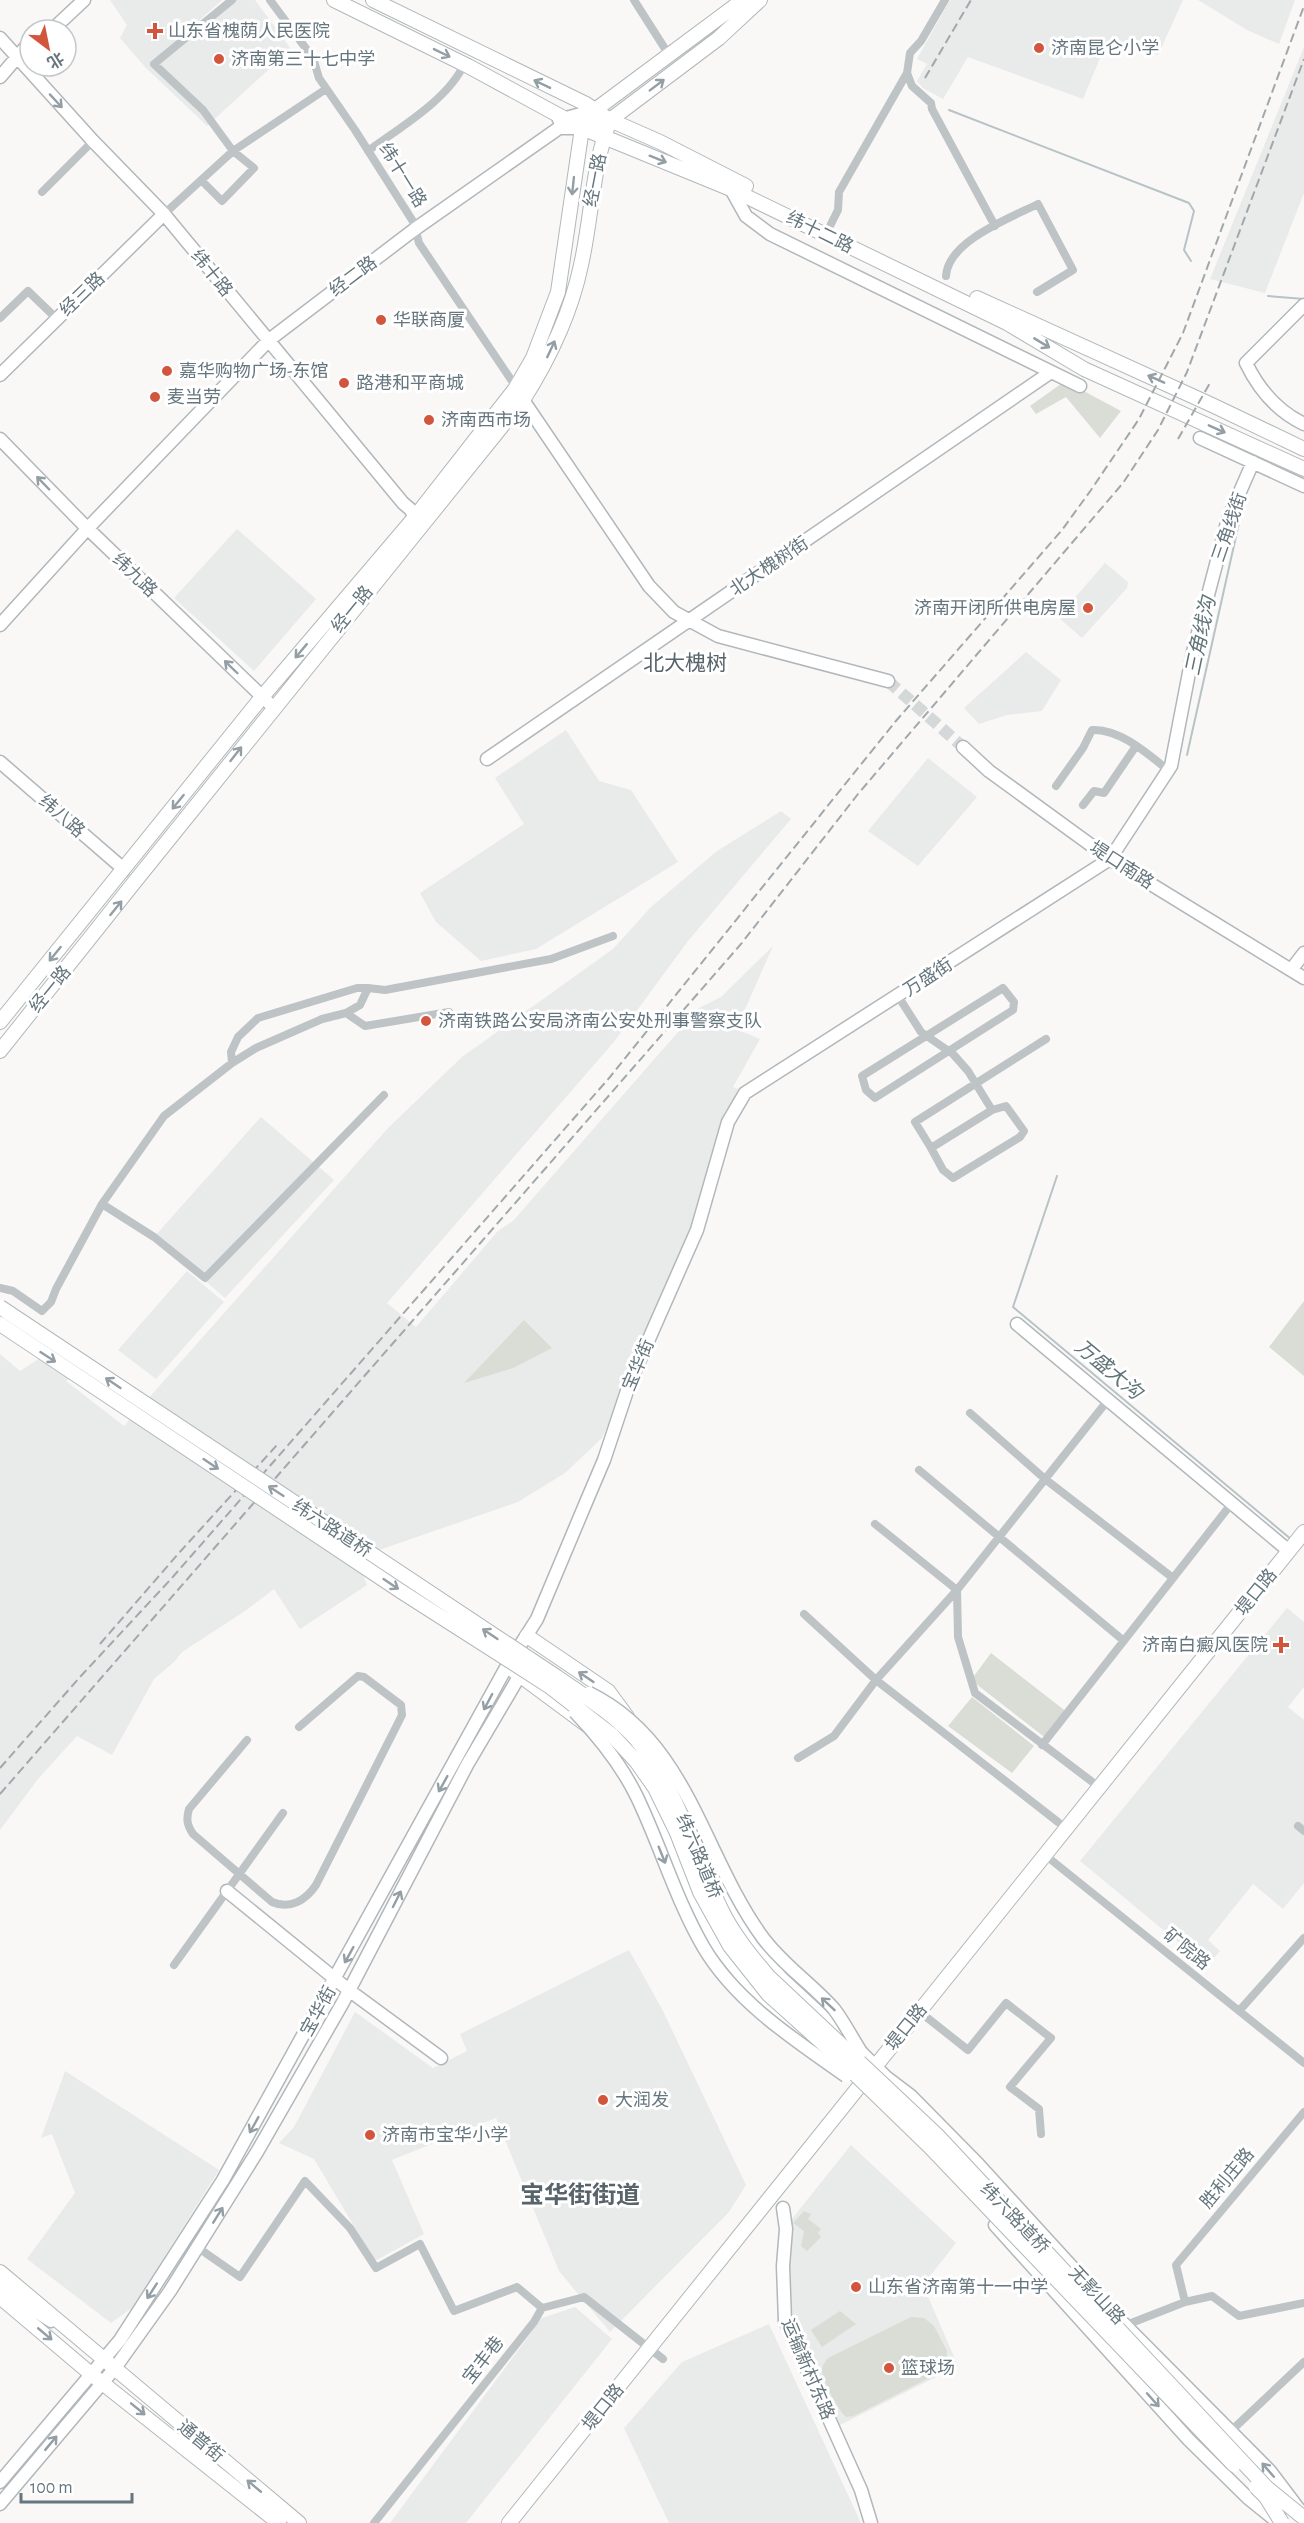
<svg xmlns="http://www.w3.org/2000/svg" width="1304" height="2523" font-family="'Alegreya Sans','Noto Sans SC',sans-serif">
<rect width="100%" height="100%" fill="#f9f8f7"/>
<!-- built -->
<path fill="#e9eaea" d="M110 0H222L154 61 235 0H255L291 49 207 126 146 68 120 38 127 25Z
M950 0H1183L1158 55 1121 41 1116 50 1105 46 1083 99 968 57 943 99 923 88 917 81 927 64 917 59Z
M1198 0H1295L1279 44 1247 30Z
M1304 47V193L1265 293 1210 279Z
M237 529 316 599 254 671 174 598Z
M1105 563 1128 582 1127 588 1082 638 1058 617Z
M1026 652 1061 680 1042 711 1007 715 979 724 964 708Z
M566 730 599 781 631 790 678 862 536 949 481 961 436 922 420 893 524 824 495 778Z
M928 758 977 797 918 866 868 831Z
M781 811 791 819 688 941 613 1043 387 1303 416 1327 498 1231 513 1221 699 1008 721 997 773 946 746 1007 734 1028 760 1039 733 1087 742 1090 661 1308 602 1438 565 1473 518 1502 356 1558 367 1585 300 1629 274 1589 245 1611 182 1652 174 1662 154 1679 112 1755 77 1736 38 1779 0 1830V1354L20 1371 57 1347 76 1375 66 1381 124 1426 388 1128 462 1057 613 949 651 907 717 851Z
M261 1117 334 1180 225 1298 154 1237Z
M187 1271 224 1302 156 1379 118 1350Z
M1287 1608 1304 1622V1687L1288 1707 1304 1720V1883L1283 1909 1253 1884 1208 1940 1220 1951 1207 1966 1080 1861Z
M629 1950 662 2009 746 2185 729 2212 610 2332 559 2271 496 2118 392 2160 424 2234 375 2261 314 2159 279 2143 294 2127 355 2012 433 2068 467 2051 460 2034Z
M65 2071 219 2170 132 2308 111 2323 27 2259 75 2193 52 2134 41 2138Z
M851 2145 956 2243 923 2285 958 2366 838 2426 788 2320 791 2220Z
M575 2307 612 2339 466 2523H390L542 2318Z
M769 2324 861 2523H669L624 2428 682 2362Z"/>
<!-- green -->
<path fill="#d9ddd6" d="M1065 381 1121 411 1100 438 1066 397 1036 414 1030 406Z
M1304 1301V1376L1269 1347Z
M524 1320 552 1348 513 1368 464 1383Z
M991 1653 1068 1713 1047 1739 971 1680Z
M972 1697 1034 1746 1012 1773 948 1726Z
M804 2211 811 2214 808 2219 821 2229 818 2233 821 2237 807 2251 801 2246 804 2231 793 2223Z
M840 2311 856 2324 822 2347 811 2330Z
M911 2317 924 2318 934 2326 947 2351V2363L941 2372 854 2416 846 2417C839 2411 822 2380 822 2371 822 2365 825 2362 828 2358Z"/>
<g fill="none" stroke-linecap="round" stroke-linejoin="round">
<!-- stream -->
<path stroke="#b7c3c6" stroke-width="2" d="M949 110 1189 203 1194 211 1184 250 1191 261
M1268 296 1304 299
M1187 755 1239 523
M1057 1176 1013 1307 1292 1540"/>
<!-- secondary-tunnel -->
<path stroke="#d4d8d9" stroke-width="12" stroke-dasharray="12 6" stroke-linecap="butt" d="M888 681 963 747"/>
<!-- secondary casing -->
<g stroke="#b1b7bb" stroke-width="15">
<path id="secondary" d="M52 30 84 0
M0 38 93 141 164 214 403 503 410 509 415 517
M0 77 30 42
M559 120 595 110
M731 189 746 216 770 234 1080 386
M1304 305 1246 363C1259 390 1277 411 1304 424
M0 375 164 214
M523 400 649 586 674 612 718 636 888 681
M1200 438 1304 486
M0 439 84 525 273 707
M0 625 87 529 269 340 415 229 559 128H582L610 120
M963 747 989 771 1110 859 1304 978
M487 759 1051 372
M0 762 119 865 123 871
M1291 970 1304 953
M1017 1324 1289 1551
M227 1891 350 1991 441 2058
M861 2052 886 2077 911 2096 978 2164 1125 2325 1270 2471 1301 2512
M783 2208 786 2229 783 2266 785 2321 861 2490 871 2523
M995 2225 1189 2440 1248 2498 1279 2523
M3 2285 32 2309 51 2321
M0 2482 120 2340 223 2180 507 1666 537 1619 587 1500 604 1460 630 1382 697 1230 728 1122 745 1093 1110 859 1171 766 1193 652 1228 519 1253 462
M0 2504 115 2368 170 2291 257 2152 342 2004 467 1765 520 1675 522 1667"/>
</g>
<!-- primary casing -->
<g stroke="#b2b8ba" stroke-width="16">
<path id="primary" d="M334 0 468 66 582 128 731 189 1007 323 1084 369 1304 469
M373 0 586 104 610 120 660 142 746 186
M610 120 719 38 760 0
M977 298 1212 405 1304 449
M0 1022 262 697 415 517 515 389 533 358 558 292 582 128 595 110 743 0
M0 1051C173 833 347 616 523 400 549 359 571 313 581 265 592 217 592 167 610 120
M527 1636 608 1691 627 1717
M510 1668 610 1742 639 1785 717 1944 762 2001 817 2051
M676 1787 738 1913 761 1954 781 1979 859 2051
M0 2272 299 2523
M0 2297 91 2374 279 2523
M509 2523 1304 1532"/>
</g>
<!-- street -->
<path stroke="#bec3c6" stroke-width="8" d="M270 0 313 58 319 78 355 130 414 223 419 243 514 384 515 390
M634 0 669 55
M907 73 912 86 931 103 932 109 995 226
M368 151C399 128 449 99 464 64
M201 180 222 201 254 168 233 151 203 110 154 64 232 0
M42 192 93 141
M164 214 233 151 326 89
M829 228 838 210 839 192 907 73 910 53 921 41 945 0
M946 276C948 241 1010 218 1038 204L1073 270 1037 292
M0 318 28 291 57 319
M1056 786 1083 748 1092 730C1119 728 1148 754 1168 770
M1083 805 1094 791 1104 793 1136 746
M1003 988 1014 1002 1013 1010 875 1098 866 1090 862 1076Z
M898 996 921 1032 953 1054 968 1071 992 1110
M346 1013 365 1026 449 1012
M232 1063 256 1048 322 1019 346 1013 360 1005 368 988 385 990 551 959 613 936
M931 1148 943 1170 953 1178 1020 1137 1024 1131 1006 1106 992 1110 931 1148 915 1122 1046 1039
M102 1204 154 1237 205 1278 384 1095
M0 1288 13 1291 42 1311 51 1302 56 1289 102 1204 164 1116 232 1063 231 1052 238 1037 258 1018 357 988H368
M970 1413 1045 1479 1173 1578
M919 1470 1124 1641
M804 1614 876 1680 1058 1822
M247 1740 189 1809C186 1819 187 1825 193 1834L272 1902C290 1910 306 1900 316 1885L396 1727 402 1715 401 1705 364 1677 358 1676 299 1727
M1042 1745 1232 1503
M798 1758 834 1736 876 1680 957 1590 875 1524
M1099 1787 975 1693 958 1637 957 1590 1108 1400
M1298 1826 1304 1831
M1050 1859 1304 2063
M174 1965 283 1813
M1239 2011 1304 1938
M925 2016 968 2050 1006 2003 1051 2038 1010 2087 1039 2109 1041 2134
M1304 2112 1176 2265 1185 2302 1212 2296 1239 2316 1304 2303
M197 2247 240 2277 305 2181 350 2228 376 2268 420 2244 454 2311 517 2287 542 2308
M1121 2327 1185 2302
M1232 2430 1304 2362
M374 2523 534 2322 542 2308 584 2297 663 2359"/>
<!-- secondary -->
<use href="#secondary" stroke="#fff" stroke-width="12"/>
<!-- primary -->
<use href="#primary" stroke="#fff" stroke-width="14"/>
<!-- rail -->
<path stroke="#a1a8ac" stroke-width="2" stroke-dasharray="9 4.5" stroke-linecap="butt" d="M925 78 971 0
M1178 439 1210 383
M100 1644 178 1554 277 1445
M0 1768 80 1677 171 1579 610 1077 895 722 1062 530 1091 490 1139 419 1183 333 1304 6
M0 1794 741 944 858 794 1123 483 1158 430 1187 372 1304 59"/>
<!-- secondary-bridge casing -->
<g stroke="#b1b7bb" stroke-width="15" stroke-linecap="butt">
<path id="secondary-bridge" d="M589 1693C689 1742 702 1855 763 1938 784 1966 812 1984 834 2009 844 2022 852 2038 861 2052
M575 1712C599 1737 622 1766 637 1797 661 1847 676 1900 704 1948 737 2003 795 2040 846 2076"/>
</g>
<!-- primary-bridge casing -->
<g stroke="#b2b8ba" stroke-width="16" stroke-linecap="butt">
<path id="primary-bridge" d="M0 1307 557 1677C584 1696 614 1714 636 1739 678 1789 693 1852 721 1909 733 1934 751 1956 768 1976L937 2135 1267 2488 1304 2518
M0 1324 402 1592 549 1686 612 1735 636 1761 655 1788 677 1833 700 1892 730 1946 768 1994 828 2048 930 2147 1234 2465
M1256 2487 1266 2497 1282 2523"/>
</g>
<!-- secondary-bridge -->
<use href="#secondary-bridge" stroke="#fff" stroke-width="12"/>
<!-- primary-bridge -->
<use href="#primary-bridge" stroke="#fff" stroke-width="14"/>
</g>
<!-- one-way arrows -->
<defs><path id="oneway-shaft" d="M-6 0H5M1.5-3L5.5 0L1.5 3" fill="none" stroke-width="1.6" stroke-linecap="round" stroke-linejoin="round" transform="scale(1.5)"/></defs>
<g stroke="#949fa5">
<use href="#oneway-shaft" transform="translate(442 53) rotate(26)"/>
<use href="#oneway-shaft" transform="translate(542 84) rotate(-154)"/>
<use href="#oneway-shaft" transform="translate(657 85) rotate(-37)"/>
<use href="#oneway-shaft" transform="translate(56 101) rotate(47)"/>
<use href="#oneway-shaft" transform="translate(658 159) rotate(22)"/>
<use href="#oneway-shaft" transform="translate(573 186) rotate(96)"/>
<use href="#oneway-shaft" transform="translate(1042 343) rotate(31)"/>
<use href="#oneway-shaft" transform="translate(551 349) rotate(-65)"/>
<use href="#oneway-shaft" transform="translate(1156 379) rotate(-156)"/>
<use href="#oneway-shaft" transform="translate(1217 429) rotate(24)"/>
<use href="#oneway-shaft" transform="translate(43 483) rotate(-134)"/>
<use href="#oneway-shaft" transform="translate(301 651) rotate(130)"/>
<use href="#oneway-shaft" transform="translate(231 667) rotate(-136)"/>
<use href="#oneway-shaft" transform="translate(236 754) rotate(-52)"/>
<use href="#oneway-shaft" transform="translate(178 802) rotate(129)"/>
<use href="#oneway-shaft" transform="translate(116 908) rotate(-51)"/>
<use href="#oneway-shaft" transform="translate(55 954) rotate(129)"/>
<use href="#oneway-shaft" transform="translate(48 1357) rotate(33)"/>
<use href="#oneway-shaft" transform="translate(113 1383) rotate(-146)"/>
<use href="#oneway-shaft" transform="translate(211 1464) rotate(34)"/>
<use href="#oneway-shaft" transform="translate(276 1491) rotate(-147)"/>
<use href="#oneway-shaft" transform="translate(391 1584) rotate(34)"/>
<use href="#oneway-shaft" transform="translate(490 1634) rotate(-146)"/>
<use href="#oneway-shaft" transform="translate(586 1677) rotate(-146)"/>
<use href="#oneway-shaft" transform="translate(488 1702) rotate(118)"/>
<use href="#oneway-shaft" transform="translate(443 1784) rotate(119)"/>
<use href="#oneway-shaft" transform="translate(662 1855) rotate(68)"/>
<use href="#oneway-shaft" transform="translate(397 1899) rotate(-63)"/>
<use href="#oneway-shaft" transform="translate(349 1955) rotate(119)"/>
<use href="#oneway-shaft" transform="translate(828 2004) rotate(-137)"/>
<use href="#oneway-shaft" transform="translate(254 2125) rotate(119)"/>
<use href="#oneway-shaft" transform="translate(218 2215) rotate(-58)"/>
<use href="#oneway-shaft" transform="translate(152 2291) rotate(123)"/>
<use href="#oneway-shaft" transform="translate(45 2334) rotate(40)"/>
<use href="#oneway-shaft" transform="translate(1153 2400) rotate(48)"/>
<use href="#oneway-shaft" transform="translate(138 2409) rotate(39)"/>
<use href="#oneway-shaft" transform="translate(51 2443) rotate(-50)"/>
<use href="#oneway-shaft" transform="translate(1268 2470) rotate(-131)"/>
<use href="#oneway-shaft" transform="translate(254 2486) rotate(-140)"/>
</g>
<!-- markers -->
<g fill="#d2563d" stroke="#fff" stroke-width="2">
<path d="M152 22h6v6h6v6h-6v6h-6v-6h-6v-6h6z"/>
<circle cx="1039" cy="48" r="6"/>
<circle cx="219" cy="59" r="6"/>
<circle cx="381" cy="320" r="6"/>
<circle cx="167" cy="371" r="6"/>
<circle cx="344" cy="383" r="6"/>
<circle cx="155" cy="397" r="6"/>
<circle cx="429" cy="420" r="6"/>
<circle cx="1088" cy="608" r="6"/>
<circle cx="426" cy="1021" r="6"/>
<path d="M1278 1636h6v6h6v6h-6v6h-6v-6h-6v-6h6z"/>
<circle cx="603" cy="2100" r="6"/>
<circle cx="370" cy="2135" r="6"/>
<circle cx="856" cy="2287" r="6"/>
<circle cx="889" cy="2368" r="6"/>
</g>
<g text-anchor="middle" stroke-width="6" stroke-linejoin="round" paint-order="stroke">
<!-- poi labels -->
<g font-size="18" fill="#66767e" stroke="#fff" text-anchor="start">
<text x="168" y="37">山东省槐荫人民医院</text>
<text x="1051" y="54">济南昆仑小学</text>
<text x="231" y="65">济南第三十七中学</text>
<text x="393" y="326">华联商厦</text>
<text x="179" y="377">嘉华购物广场-东馆</text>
<text x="356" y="389">路港和平商城</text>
<text x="167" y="403">麦当劳</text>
<text x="441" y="426">济南西市场</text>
<text x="1076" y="614" text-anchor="end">济南开闭所供电房屋</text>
<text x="438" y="1027">济南铁路公安局济南公安处刑事警察支队</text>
<text x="1268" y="1651" text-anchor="end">济南白癜风医院</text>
<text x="615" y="2106">大润发</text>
<text x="382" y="2141">济南市宝华小学</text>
<text x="868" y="2293">山东省济南第十一中学</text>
<text x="901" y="2374">篮球场</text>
</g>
<!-- street labels -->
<g font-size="18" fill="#66767e" stroke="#fff">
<text transform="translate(403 175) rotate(58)" y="6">纬十一路</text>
<text transform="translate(595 180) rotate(-79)" y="6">经一路</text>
<text transform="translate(820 232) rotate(26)" y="6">纬十二路</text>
<text transform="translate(212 273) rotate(51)" y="6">纬十路</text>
<text transform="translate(353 276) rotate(-37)" y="6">经二路</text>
<text transform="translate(82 294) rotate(-44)" y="6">经三路</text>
<text transform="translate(1229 527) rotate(-71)" y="6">三角线街</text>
<text transform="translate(769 566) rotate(-34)" y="6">北大槐树街</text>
<text transform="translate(135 575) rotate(44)" y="6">纬九路</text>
<text transform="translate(352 609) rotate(-51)" y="6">经一路</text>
<text transform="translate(62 816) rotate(41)" y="6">纬八路</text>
<text transform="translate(1122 865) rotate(33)" y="6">堤口南路</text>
<text transform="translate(928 977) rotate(-33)" y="6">万盛街</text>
<text transform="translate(50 989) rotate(-51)" y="6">经一路</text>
<text transform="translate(638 1365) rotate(-67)" y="6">宝华街</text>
<text transform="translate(332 1528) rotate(33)" y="6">纬六路道桥</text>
<text transform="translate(1256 1592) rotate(-51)" y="6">堤口路</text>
<text transform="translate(699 1856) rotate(67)" y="6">纬六路道桥</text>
<text transform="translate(1187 1949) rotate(39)" y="6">矿院路</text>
<text transform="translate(318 2011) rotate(-61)" y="6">宝华街</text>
<text transform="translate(906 2027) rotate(-51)" y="6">堤口路</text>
<text transform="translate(1227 2178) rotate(-50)" y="6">胜利庄路</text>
<text transform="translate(1015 2218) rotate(46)" y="6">纬六路道桥</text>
<text transform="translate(1097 2295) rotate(47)" y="6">无影山路</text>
<text transform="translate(483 2360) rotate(-52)" y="6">宝丰巷</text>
<text transform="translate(808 2369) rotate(67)" y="6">运输新村东路</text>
<text transform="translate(603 2407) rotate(-51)" y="6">堤口路</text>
<text transform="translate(201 2441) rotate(40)" y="6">通普街</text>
</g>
<!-- water labels -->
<g font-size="20" font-style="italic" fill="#617478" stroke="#fff">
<text transform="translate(1200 636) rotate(-78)" y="7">三角线沟</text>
<text transform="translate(1109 1369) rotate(40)" y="7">万盛大沟</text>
</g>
<!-- quarter labels -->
<g font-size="21" fill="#58636a" stroke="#fff">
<text x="685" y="670">北大槐树</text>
</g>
<!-- district labels -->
<g font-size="24" font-weight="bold" fill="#58636a" stroke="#fff">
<text x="580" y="2203">宝华街街道</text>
</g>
</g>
<!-- north arrow -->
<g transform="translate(48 48) rotate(148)"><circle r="28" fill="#ffffff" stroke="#c2c8cb" stroke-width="1.5"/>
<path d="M0-4.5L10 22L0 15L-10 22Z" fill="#d2563d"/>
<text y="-9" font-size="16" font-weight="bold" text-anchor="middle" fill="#66767e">北</text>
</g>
<!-- scale -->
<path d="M21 2493v9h111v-9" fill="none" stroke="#66767e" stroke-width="3"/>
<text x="30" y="2493" font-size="18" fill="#66767e" stroke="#ffffff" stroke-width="4.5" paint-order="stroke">100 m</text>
</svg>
